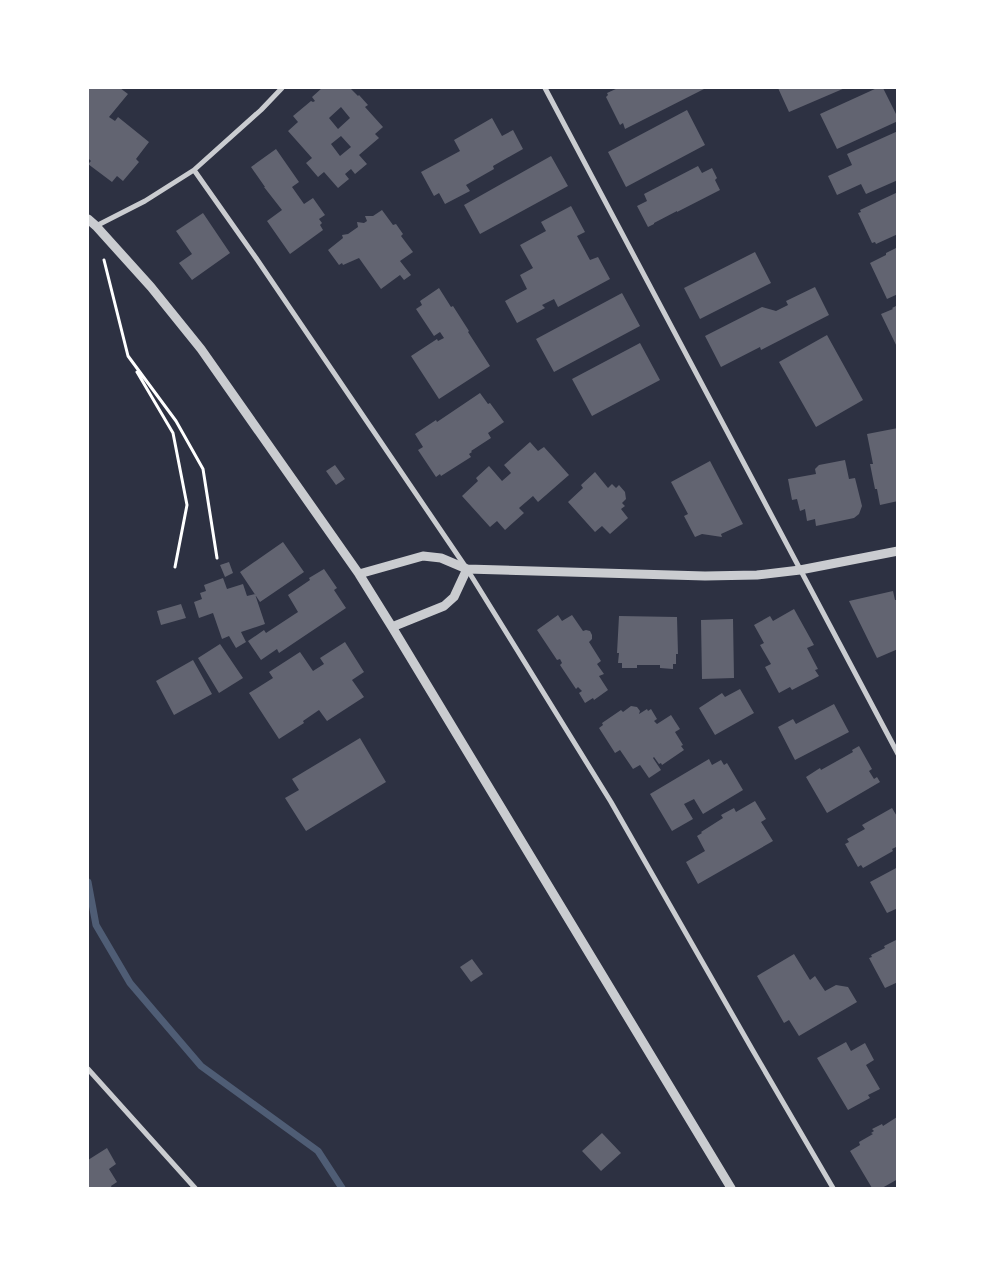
<svg xmlns="http://www.w3.org/2000/svg" width="985" height="1276" font-family="Commissioner,sans-serif">
<rect width="100%" height="100%" fill="#2d3142"/>
<g fill="none" stroke-linecap="round" stroke-linejoin="round">
<!-- stream -->
<path stroke="#4f5d75" stroke-width="7" d="M88 882 96 925 130 983 201 1066 318 1151 342 1188"/>
</g>
<!-- building -->
<path fill="#626471" fill-rule="evenodd" d="M88 88H120L128 94 109 117 115 121 118 117 149 142 136 159 139 162 123 181 117 176 112 182 88 164 91 161 88 158Z
M322 88H350L358 96 359 95 368 105 365 107 383 127 375 134 379 138 359 155 367 164 355 174 351 169 345 174 349 179 338 188 324 172 318 177 306 163 312 158 288 131 298 122 293 116 311 101 313 102 315 101 312 97ZM341 107 350 118 338 129 329 118ZM341 136 351 147 340 156 331 144Z
M618 88H706L625 129 623 123 620 125 606 97 608 95 607 93Z
M778 88H845L789 112Z
M877 88H883L898 118V121L837 149 820 114Z
M687 110 705 145 626 187 608 152Z
M492 118 502 136 513 130 523 149 493 166 494 169 466 185 470 191 445 204 439 193 434 196 421 172 460 151 454 140Z
M898 131V180L866 194 861 184 837 195 828 176 852 165 847 154Z
M276 149 299 182 292 187 304 204 313 198 325 215 319 219 322 223 320 225 323 230 290 254 267 221 282 210 264 187H265L251 167Z
M551 156 568 186 480 234 464 205Z
M698 166 702 173 712 168 717 178 715 180 720 190 677 212V211L654 223V224L648 227 637 206 647 201 644 194Z
M898 192V234L876 244 875 242 872 243 858 213 861 212 860 210Z
M571 206 585 232 577 236 590 260 598 257 610 279 558 307 554 299 542 305 545 308 517 323 505 301 527 289 520 275 533 268 520 245 546 231 541 222Z
M382 210 393 225 396 224 403 234 401 236 413 252 400 261 411 275 404 280 400 275 381 289 359 258 343 265 342 263 339 265 328 250 343 238 342 235 348 234 358 227 357 222 364 223 367 221 365 216H373Z
M203 213 230 253 192 280 179 263 192 254 176 231Z
M898 247V294L887 299 870 263 886 255V253Z
M755 252 771 283 700 319 684 288Z
M815 287 829 315 761 350 760 347 721 367 705 336 762 307 776 311 788 305 786 301Z
M439 288 451 307 453 306 469 331 468 332 490 366 439 399 411 356 437 339 438 341 444 338 440 332 434 336 416 309 422 305 420 301Z
M622 293 640 326 554 372 536 339Z
M898 305V349L881 314 893 309 892 308Z
M827 335 863 400 816 427 779 362Z
M640 343 660 380 592 416 572 379Z
M480 393 488 404 490 403 504 422 488 433 491 438 471 451 472 452 469 454 471 457 441 476 440 474 436 477 418 450 423 447 415 434 436 420 437 422Z
M898 428V501L880 505 877 489H875L870 464H873L867 434Z
M530 442 538 451 544 447 569 475 538 502 533 496 519 508 524 513 505 530 497 521 490 527 462 496 478 481 476 478 489 466 502 481 511 473 504 465Z
M845 460 849 479 855 478 862 506 859 514 854 518 816 526 815 519 807 521 805 509 800 511 797 499 792 500 788 479 816 474 815 469 819 465Z
M710 461 743 524 721 534 722 537 702 534 695 537 684 516 688 514 671 482Z
M335 465 345 479 336 485 326 471Z
M595 472 608 488 612 484 616 488 619 485 625 492 626 499 622 503 625 506 621 509 628 518 610 534 602 526 595 532 568 502 583 488 581 485Z
M283 542 304 572 260 602 240 572Z
M229 562 233 573 225 577 220 565Z
M324 569 337 588 334 590 346 608 279 653 277 649 261 660 248 641 264 630 266 633 298 612 288 595 310 580 309 578Z
M223 578 227 589 243 584 247 596 255 594 265 624 241 632 246 642 236 648 229 636 222 639 213 613 199 618 194 602 202 599 200 593 206 591 204 585Z
M893 591 895 600H898V649L877 658 849 601Z
M181 604 186 618 161 625 157 611Z
M794 609 814 645 807 648 818 669 815 670 819 676 792 690 790 687 779 693 765 667 771 664 760 645 764 643 754 625 770 616 773 621Z
M558 615 562 621 572 615 583 631 586 630 590 631 592 635V639L589 642 601 661 597 664 604 674 599 676 608 690 594 700 593 698 585 703 579 693 582 691 578 687 576 689 560 665 562 663 560 659 557 660 537 630Z
M619 616 677 617 678 654H676V664H673V669L660 668V665H637V668H622V663H618L619 653H617Z
M733 619 734 678 702 679 701 620Z
M345 642 364 672 352 680 364 697 327 721 319 710 303 721 304 723 279 739 249 693 273 678 269 672 300 652 313 671 324 664 320 658Z
M220 644 243 678 219 693 198 658Z
M193 660 212 694 174 715 156 681Z
M740 689 754 713 715 735 699 708 722 693 725 697Z
M834 704 849 732 795 760 778 727 793 719 796 724Z
M631 706 637 707 640 711 639 714 647 709 648 711 651 709 657 719 654 721 657 724 671 715 680 729 675 732 683 745 681 746 684 750 662 765 661 763 659 764 654 757 653 758 661 770 649 778 640 765 633 769 620 750 615 753 599 728 603 725 602 723 621 710 623 712Z
M360 738 386 782 306 831 285 798 299 790 292 779Z
M859 746 872 769 869 771 874 779 877 777 880 782 827 813 806 777 820 768 821 770 853 752 852 750Z
M709 759 712 765 721 760 724 765 727 763 743 790 703 814 694 799 684 804 693 819 672 831 650 794Z
M755 801 766 819 761 822 773 841 698 884 686 862 705 851 697 836 702 833 701 832 723 818 721 815 734 808 736 812Z
M892 808 898 818V846L892 849 893 851 863 868 861 865 858 867 845 844 849 842 847 839 865 829 862 825Z
M898 867V908L887 913 870 882Z
M898 939V982L885 988 869 958 872 957 871 955 885 948 884 946Z
M794 954 810 980 815 976 825 991 836 985 848 987 857 1002 799 1036 789 1020 784 1023 757 976Z
M472 959 483 974 471 982 460 967Z
M846 1042 851 1051 865 1043 874 1060 866 1065 880 1089 868 1095 870 1098 848 1110 817 1058Z
M897 1117 898 1139 896 1140 898 1142V1179L882 1188H872L850 1151 860 1145 859 1142 873 1134 871 1133 874 1131 872 1129 882 1124 883 1126Z
M602 1133 621 1153 601 1171 582 1151Z
M107 1148 116 1164 109 1169 117 1182 111 1186 112 1188H88V1160Z"/>
<g fill="none" stroke-linecap="round" stroke-linejoin="round">
<!-- path -->
<path stroke="#fff" stroke-width="3" d="M104 260 128 356 176 421 203 469 217 558
M137 372 173 433 187 505 175 567"/>
<!-- minor -->
<path stroke="#caccd0" stroke-width="5" d="M545 88 898 754
M194 170 256 258 467 569 611 802 752 1049 833 1188
M96 226 145 201 194 170 261 110 282 88
M88 1069 195 1188"/>
<!-- tertiary -->
<path stroke="#caccd0" stroke-width="9" d="M88 219 96 226 151 287 201 349 359 574 392 627 731 1188
M467 569 705 576 757 575 800 570 898 551
M359 574 423 556 441 558 467 569 454 597 444 606 392 627"/>
</g>
<!-- border -->
<rect width="985" height="1276" fill="none" stroke="#ffffff" stroke-width="178"/>
</svg>
